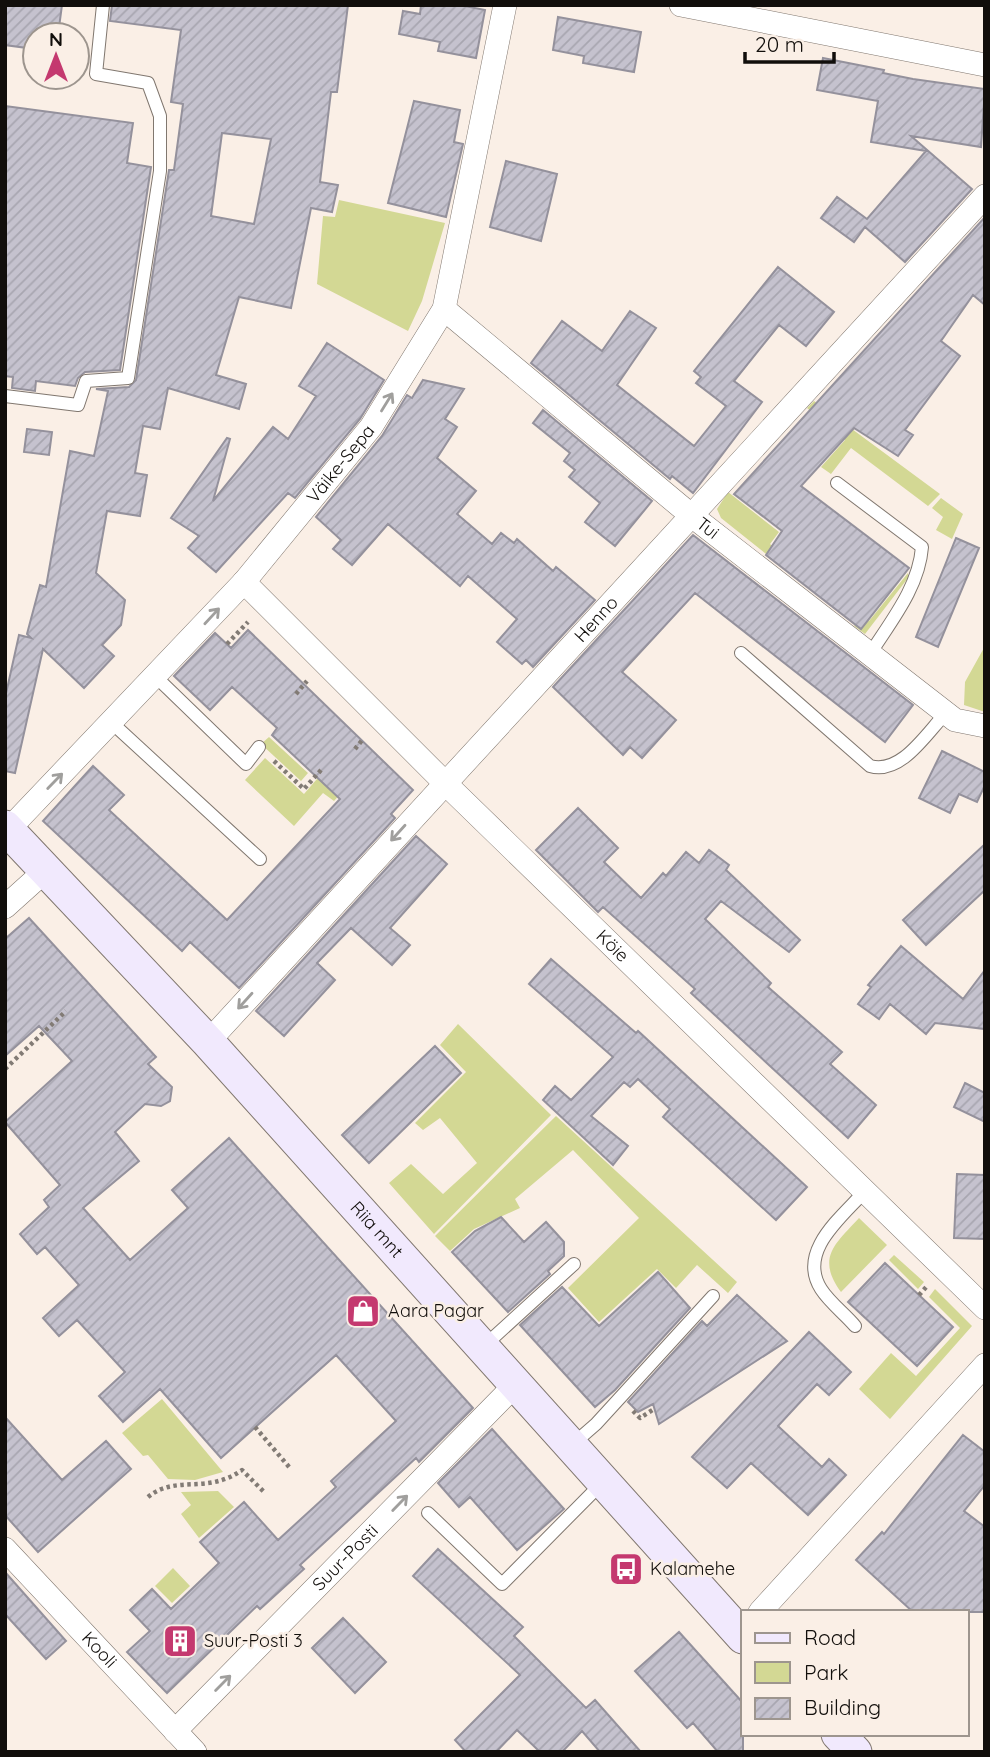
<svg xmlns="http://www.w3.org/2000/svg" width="990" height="1757" font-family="Quicksand,sans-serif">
<defs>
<pattern id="building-hatch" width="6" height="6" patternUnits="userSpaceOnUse" patternTransform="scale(1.75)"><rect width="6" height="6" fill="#c5c2ce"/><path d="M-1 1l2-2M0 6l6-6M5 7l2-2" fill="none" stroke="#a8a6b0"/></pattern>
</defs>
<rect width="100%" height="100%" fill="#faefe6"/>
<!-- green -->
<path fill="#d3d894" d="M339 200 445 223 422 301 408 331 317 284 323 216 335 217Z
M814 401 940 494 928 506 851 448 831 474 821 467 845 440 807 408Z
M728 492 779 532 770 544 781 553 775 561 721 518 717 509Z
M941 498 963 514 952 539 936 530 943 517 932 508Z
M908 573V578L865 634 854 626 861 616 869 621Z
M985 646V712L964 705 965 682Z
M269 737 308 773 301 781 261 744Z
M265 758 304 794 323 772 343 791 334 801 323 793 294 826 245 780Z
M458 1024 551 1115 434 1234 389 1183 411 1164 443 1194 477 1163 440 1118 423 1130 415 1123 466 1072 440 1045Z
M556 1116 737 1282 728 1293 697 1265 676 1288 657 1269 599 1322 568 1288 639 1218 573 1150 515 1199 520 1208 474 1229 450 1251 435 1236Z
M859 1218 887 1245 841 1292C816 1258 835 1244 859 1218Z
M894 1255 924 1282 918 1289 889 1260Z
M935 1289 972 1326 890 1419 859 1389 891 1353 916 1376 960 1328 929 1297Z
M162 1399 223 1472 195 1480 168 1479 148 1455 143 1456 122 1433Z
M218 1491 234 1507 199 1538 181 1514 191 1505 181 1492Z
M173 1568 190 1586 172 1603 155 1586Z"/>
<!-- building -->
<path fill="url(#building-hatch)" stroke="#94919c" stroke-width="2" fill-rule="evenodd" d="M5 5H62L58 35H35V49L5 45Z
M112 5H348L337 92H331L320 182 338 185 332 212 311 208 291 308 239 297 216 375 246 384 239 409 168 388 160 429 143 426 135 473 147 475 140 516 107 511 96 573 125 600 121 625 102 645 114 656 84 688 43 649 15 773 5 771V698L19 635 31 638 27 634 40 585 46 587 70 451 94 456 108 391 96 389 129 387 136 380 169 170H174L183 104 171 102 181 30 110 21ZM222 133 271 139 254 224 211 216Z
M421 5H460L485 10 476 58 438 51 440 42 399 34 403 11 420 14Z
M558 17 641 32 634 72 583 63 584 56 553 50Z
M823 58 884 70 883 73 913 79 985 89 981 147 911 136 972 189 905 262 865 227 854 242 821 218 837 197 867 219 926 151 871 142 878 101 817 90Z
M414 101 460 110 454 142 463 144 446 217 388 203Z
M5 106 133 123 127 163 151 167 120 370 85 372 78 378 75 386 36 381 35 391 12 388 13 377 5 376Z
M506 161 557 174 541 241 490 227Z
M985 217V305L973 295 941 341 960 356 905 430 913 435 898 456 854 428 801 486 909 568 861 629 766 555 782 531 734 494Z
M778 267 834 312 806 346 779 325 734 381 762 402 693 493 672 476 670 479 531 363 562 321 602 351 630 311 656 328 617 385 694 446 726 406 696 383 701 377 694 371Z
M327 343 384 380 360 419 295 498 288 493 216 572 188 548 199 536 171 518 227 438 230 439 213 501 273 427 288 439 316 396 299 386Z
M423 380 464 389 445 419 457 427 437 458 476 491 457 514 492 544 501 533 514 543 517 539 553 571 556 567 595 600 533 667 526 660 522 664 497 642 517 619 468 576 460 586 388 524 352 565 333 549 341 540 316 517 382 436 407 395 412 398Z
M543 410 652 501 615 546 585 522 600 503 569 477 575 470 564 461 570 453 533 423Z
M27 429 52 432 49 455 24 452Z
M693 535 913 705 885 742 695 593 622 672 676 720 642 758 630 747 623 755 553 687Z
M956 538 979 548 938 647 916 637Z
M248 630 413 790 391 814 395 818 239 988 190 942 182 951 43 821 93 766 124 795 109 810 227 920 340 799 272 735 277 728 232 687 210 710 174 676 215 633 231 648Z
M942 751 985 772V785L977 802 959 794 950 813 919 798Z
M578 808 618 848 604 862 641 898 663 873 666 876 686 852 699 863 709 850 729 865 726 870 800 940 789 952 721 901 705 919 771 983 768 987 842 1052 830 1064 876 1105 848 1138 691 993 695 989 603 907 598 912 536 850Z
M416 836 447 864 390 928 410 945 392 965 351 928 317 963 335 980 284 1036 256 1011Z
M985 844V890L926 945 903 920Z
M29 918 156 1057 148 1064 172 1087 170 1101 161 1106 145 1104 115 1132 139 1161 83 1208 130 1260 188 1208 172 1190 229 1138 473 1408 419 1462 416 1458 300 1565 304 1569 260 1609 257 1606 167 1693 127 1652 150 1631 130 1610 152 1589 171 1609 219 1563 200 1542 244 1502 278 1540 336 1487 331 1481 396 1421 336 1355 221 1458 160 1389 123 1422 99 1396 125 1372 77 1320 59 1336 43 1318 79 1285 45 1247 37 1254 20 1234 49 1207 44 1200 60 1185 5 1122 72 1061 39 1026 5 1056V939Z
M901 946 963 999 985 970V1029L935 1023 926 1034 890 1004 879 1019 858 1004 871 987 868 985Z
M551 959 636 1033 638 1031 807 1187 776 1220 663 1117 670 1109 638 1079 630 1087 624 1082 591 1116 628 1146 613 1165 543 1100 555 1086 571 1100 613 1057 529 984Z
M435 1046 461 1073 369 1163 342 1135Z
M965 1083 985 1093V1122L954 1107Z
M957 1174 985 1175V1239L954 1238Z
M501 1217 524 1242 546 1222 564 1242V1256L548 1271 550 1274 508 1312 452 1252 475 1231Z
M885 1263 953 1327 917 1366 848 1302Z
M658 1272 690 1308 615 1390 595 1407 520 1325 562 1287 599 1326Z
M737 1295 787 1341 659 1424 653 1404 638 1412 628 1402 702 1321 707 1326Z
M809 1332 851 1372 829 1395 817 1384 778 1426 822 1467 829 1459 846 1475 808 1515 751 1463 727 1488 692 1457Z
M5 1417 62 1480 106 1441 131 1469 38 1552 5 1515Z
M492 1429 564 1509 517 1550 470 1497 459 1507 438 1483Z
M963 1435 985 1452V1485L964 1511 985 1527V1612H913L856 1560 882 1532 884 1534Z
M438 1549 523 1627 514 1636 586 1708 595 1700 641 1752H600L582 1731 562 1752H540L517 1730 496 1752H466L455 1740 520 1675 413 1576Z
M5 1572 66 1641 46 1659 5 1614Z
M343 1618 386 1662 355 1693 312 1648Z
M679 1632 743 1703V1752H718L693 1723 687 1728 635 1671Z"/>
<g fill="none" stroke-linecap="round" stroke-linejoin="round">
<!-- service casing -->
<g stroke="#80776f" stroke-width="14">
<path id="service" d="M5 396 78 405 86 381 128 378 160 171V116L148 83 96 74 103 5
M837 483 922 547C919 587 891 621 870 654
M741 653 870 766C901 775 926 734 946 713
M155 676 246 764 259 747
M111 722 260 859
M855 1326C845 1314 830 1303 821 1289 797 1251 842 1217 865 1191
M483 1347 574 1264
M573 1444 596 1424 713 1296
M428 1513 502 1584 603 1482"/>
</g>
<!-- minor casing -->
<g stroke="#80776f" stroke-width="24">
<g id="minor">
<path d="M681 5 985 65"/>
<path id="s1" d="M444 309 692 516 955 720 985 726"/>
<path id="s2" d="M244 582 451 789 985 1308"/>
<path id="s3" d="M8 830 244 582 371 427 444 309 505 5"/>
<path d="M5 907 45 871"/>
<path id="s4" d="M208 1042 985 196"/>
<path id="s5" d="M5 1549 195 1752"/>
<path d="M760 1612 985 1365"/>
<path id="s6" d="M175 1731 516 1384"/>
</g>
</g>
<!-- secondary casing -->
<g stroke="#80776f" stroke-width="35">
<g id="secondary">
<path id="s7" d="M5 827 208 1042 743 1637"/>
<path d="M838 1734 855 1752"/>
</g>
</g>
<!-- path -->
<path stroke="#827b75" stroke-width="4.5" stroke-dasharray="3.5 3.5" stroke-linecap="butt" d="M227 644 248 622
M296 694 307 681
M355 749 363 739
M274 761 304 789 321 770
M5 1069 66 1011
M919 1295 928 1285
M633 1411 640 1418 654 1409
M255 1427 290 1468
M148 1497C176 1474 207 1495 242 1470L264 1492"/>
<!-- service -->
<use href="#service" stroke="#fff" stroke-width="12"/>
<!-- minor -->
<use href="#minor" stroke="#fff" stroke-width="23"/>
<!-- secondary -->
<use href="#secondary" stroke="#f1e9fd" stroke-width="33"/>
</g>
<!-- one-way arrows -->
<defs><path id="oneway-shaft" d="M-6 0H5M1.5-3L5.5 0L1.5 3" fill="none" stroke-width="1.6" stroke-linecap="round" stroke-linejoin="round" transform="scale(1.75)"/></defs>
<g stroke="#a09f9d">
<use href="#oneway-shaft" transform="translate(387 402) rotate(-58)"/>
<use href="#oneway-shaft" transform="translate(212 616) rotate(-47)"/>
<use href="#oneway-shaft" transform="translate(55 781) rotate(-46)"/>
<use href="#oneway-shaft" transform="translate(398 833) rotate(132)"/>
<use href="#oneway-shaft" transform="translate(245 1001) rotate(132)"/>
<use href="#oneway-shaft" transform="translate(400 1503) rotate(-46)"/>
<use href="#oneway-shaft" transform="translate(223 1683) rotate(-45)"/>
</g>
<!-- icons -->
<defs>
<g id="shop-square" transform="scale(1.75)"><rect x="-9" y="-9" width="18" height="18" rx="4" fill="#c4396f" stroke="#faefe6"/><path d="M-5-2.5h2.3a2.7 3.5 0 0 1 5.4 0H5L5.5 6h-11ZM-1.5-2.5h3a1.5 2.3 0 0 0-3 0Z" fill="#fff"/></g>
<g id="bus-square" transform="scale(1.75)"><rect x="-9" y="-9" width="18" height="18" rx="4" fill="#c4396f" stroke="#faefe6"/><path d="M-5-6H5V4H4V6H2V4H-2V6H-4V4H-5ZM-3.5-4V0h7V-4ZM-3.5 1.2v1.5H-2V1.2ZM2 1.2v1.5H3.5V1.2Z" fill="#fff"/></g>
<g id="building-square" transform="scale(1.75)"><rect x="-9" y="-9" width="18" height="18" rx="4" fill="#c4396f" stroke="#faefe6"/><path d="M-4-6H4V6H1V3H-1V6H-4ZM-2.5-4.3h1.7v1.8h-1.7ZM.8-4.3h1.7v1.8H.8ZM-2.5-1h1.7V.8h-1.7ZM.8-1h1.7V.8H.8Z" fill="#fff"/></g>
</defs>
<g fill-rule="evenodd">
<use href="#shop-square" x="363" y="1311"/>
<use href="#bus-square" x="626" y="1569"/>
<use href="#building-square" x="180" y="1641"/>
</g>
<g text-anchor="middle" stroke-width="5" stroke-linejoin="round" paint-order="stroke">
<!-- street labels -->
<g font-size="18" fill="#110e0b" stroke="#faefe6">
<text dy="6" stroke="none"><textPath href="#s3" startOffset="495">Väike-Sepa</textPath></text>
<text dy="6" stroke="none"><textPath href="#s1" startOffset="343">Tui</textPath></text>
<text dy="6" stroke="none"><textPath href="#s4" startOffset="574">Henno</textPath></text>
<text dy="6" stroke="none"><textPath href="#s2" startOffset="518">Köie</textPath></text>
<text dy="6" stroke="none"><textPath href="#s7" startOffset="548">Riia mnt</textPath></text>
<text dy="6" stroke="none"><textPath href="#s6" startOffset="243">Suur-Posti</textPath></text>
<text dy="6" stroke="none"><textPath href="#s5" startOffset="138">Kooli</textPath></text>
</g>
<!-- poi labels -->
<g font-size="18" fill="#110e0b" stroke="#faefe6" text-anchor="start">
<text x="388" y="1317">Aara Pagar</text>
<text x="650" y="1575">Kalamehe</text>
<text x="204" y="1647">Suur-Posti 3</text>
</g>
</g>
<!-- border -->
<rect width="990" height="1757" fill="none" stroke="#110e0b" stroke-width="14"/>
<!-- legend -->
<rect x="741" y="1610" width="228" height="126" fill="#faefe6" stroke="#9d958e" stroke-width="2"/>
<rect x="755" y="1633" width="35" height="10" fill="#f1e9fd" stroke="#9d958e" stroke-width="2"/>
<text x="804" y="1645" font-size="21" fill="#110e0b">Road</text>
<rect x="755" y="1662" width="35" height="21" fill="#d3d894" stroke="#9d958e" stroke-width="2"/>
<text x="804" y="1680" font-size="21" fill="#110e0b">Park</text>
<rect x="755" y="1698" width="35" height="21" fill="url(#building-hatch)" stroke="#9d958e" stroke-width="2"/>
<text x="804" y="1715" font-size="21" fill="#110e0b">Building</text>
<!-- north arrow -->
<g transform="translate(56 56)"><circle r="33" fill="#faefe6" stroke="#9d958e" stroke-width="2"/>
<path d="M0-5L12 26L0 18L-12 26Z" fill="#c4396f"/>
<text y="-10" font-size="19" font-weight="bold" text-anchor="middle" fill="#110e0b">N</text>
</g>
<!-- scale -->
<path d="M745 52v10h89v-10" fill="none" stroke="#110e0b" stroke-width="3.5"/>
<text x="755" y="52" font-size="21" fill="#110e0b" stroke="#faefe6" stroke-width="5" paint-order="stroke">20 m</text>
</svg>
